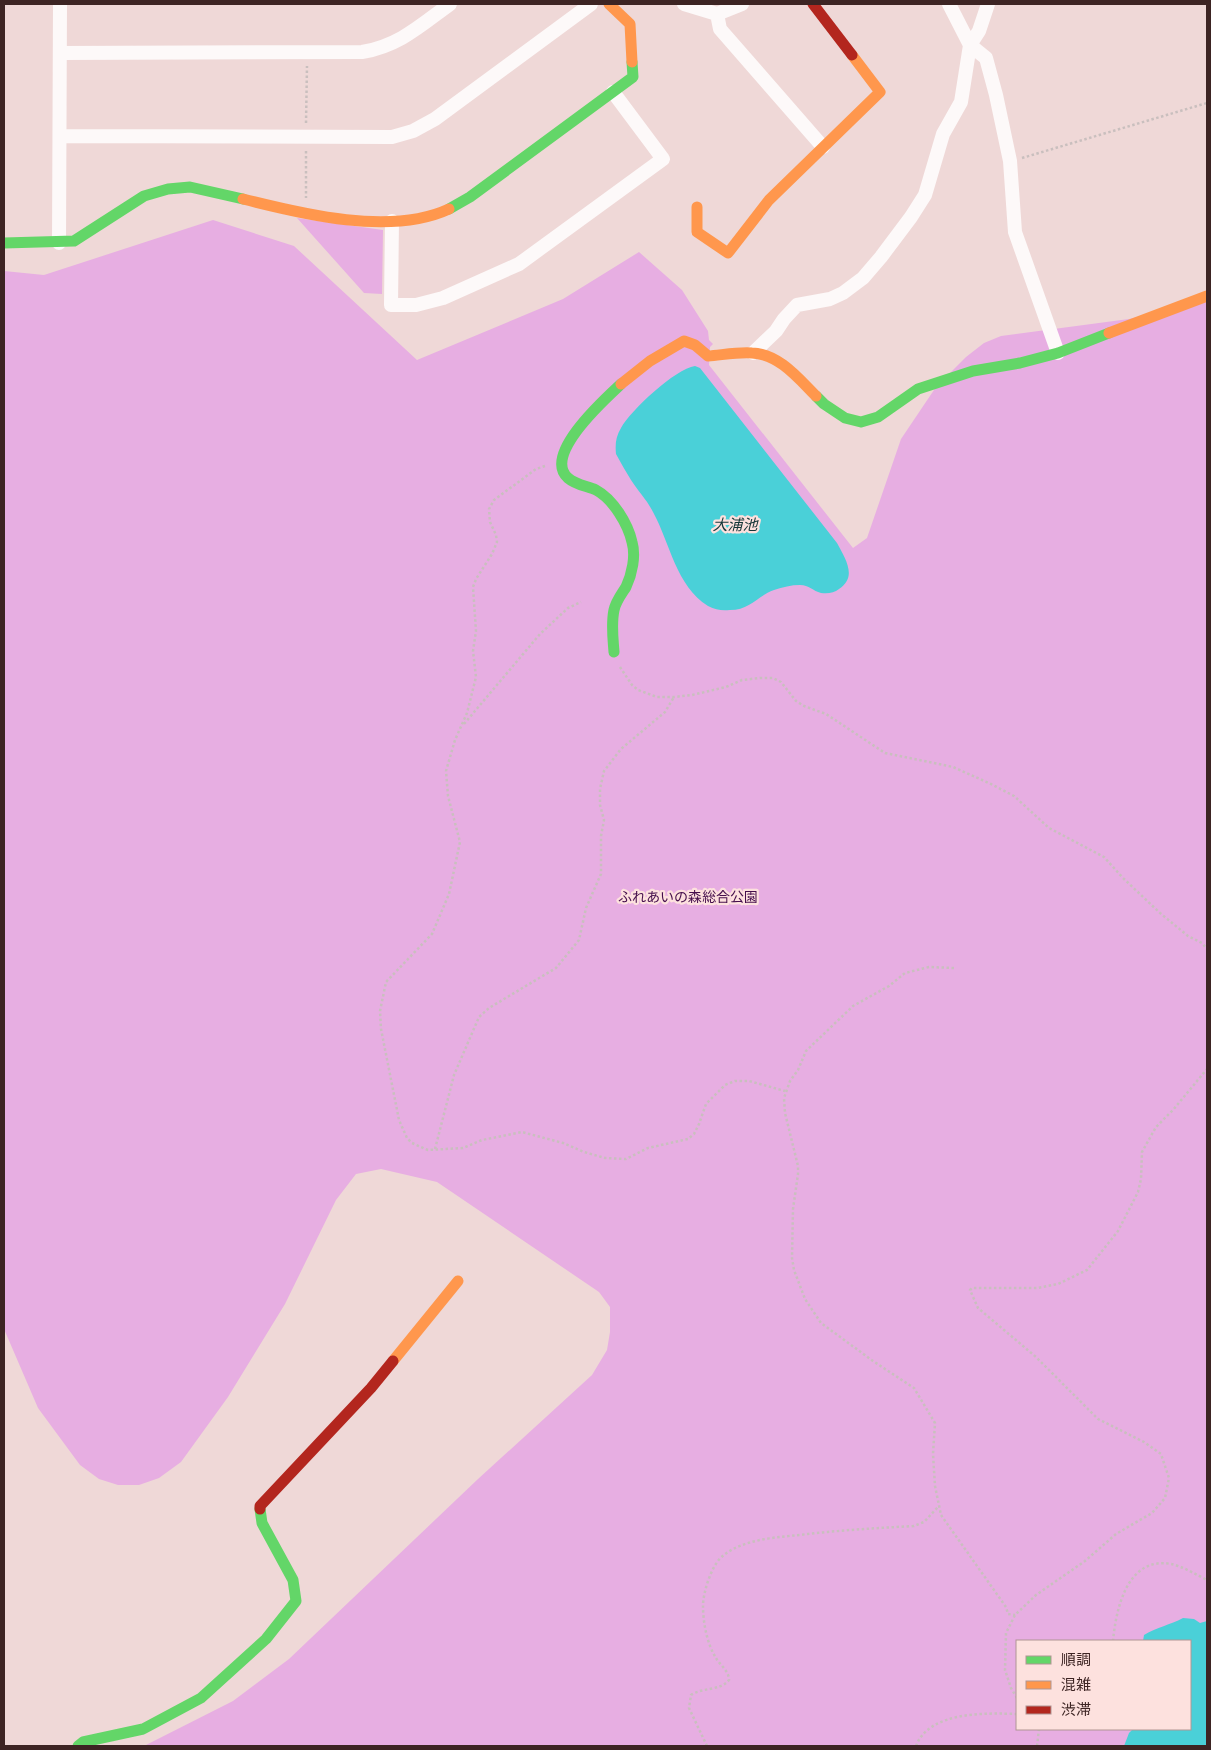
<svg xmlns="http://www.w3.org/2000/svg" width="1211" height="1750" font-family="'Titillium Web','Noto Sans JP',sans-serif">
<rect width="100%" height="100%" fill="#efd8d7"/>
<!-- green -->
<path fill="#e7aee2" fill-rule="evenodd" d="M297 218 383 230 382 294 364 293Z
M213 220 294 246 417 360 563 299 639 252 682 290 708 331 709 340 713 344 710 347 709 365 853 548 867 538 901 439 936 387 966 357 984 343 1001 336 1129 319 1207 300V1746H144L233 1701 289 1659 478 1479 592 1375 607 1350 610 1332V1307L599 1292 437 1182 381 1169 356 1174 336 1200 285 1304 228 1397 181 1462 159 1478 139 1485H118L99 1479 80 1465 38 1408 4 1329V271L44 275ZM1017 1641H1190V1729H1017Z"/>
<!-- water -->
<path fill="#4ad0d8" d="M695 366 700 368 837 543C845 558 858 577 839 589 834 593 828 594 821 593 813 591 809 585 800 585 791 585 783 587 774 590 757 596 750 610 730 610 722 611 716 610 708 606 676 586 670 543 653 512 647 500 638 491 631 480 626 472 621 463 616 454 615 444 616 436 621 428 631 410 675 369 695 366Z
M1183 1618 1194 1619 1200 1623 1207 1621V1746H1124L1129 1733 1133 1729H1190V1641H1143L1144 1635C1157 1627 1170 1625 1183 1618Z"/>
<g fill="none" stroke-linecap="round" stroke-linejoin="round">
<!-- path -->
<path stroke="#c9bfbe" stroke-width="2.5" stroke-dasharray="2.5 2.5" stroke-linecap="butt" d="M306 123 307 66
M306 151V198
M1022 158 1207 103
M545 466 536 469 494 500 489 509 490 522 496 535 497 542 492 554 476 579 473 587 476 631 473 651 476 677 467 713 455 740 446 771 448 796 460 842 449 894 432 934 386 982 380 1011 381 1029 399 1120 407 1138 412 1143 428 1150 463 1148 482 1140 522 1132 563 1143 584 1152 605 1158 626 1159 648 1148 688 1139 694 1134 699 1124 706 1104 725 1085 735 1081H749L785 1091
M620 667 632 685 638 690 657 697H674L692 695 726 687 742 680 760 678H773L781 682 796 701 804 706 826 714 885 753 953 767 991 784 1014 796 1049 828 1104 857 1123 878 1160 913 1188 936 1202 943 1207 949
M464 724 540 634 568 608 581 602
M954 968 929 967 905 973 889 986 853 1006 806 1051 798 1070 790 1081 784 1098 785 1113 798 1166V1174L793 1209 792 1258 794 1270 805 1299 821 1323 873 1361 914 1388 935 1423 933 1454 935 1486 941 1515 1006 1607 1008 1614 1015 1615
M435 1149 454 1075 479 1017 489 1008 556 968 579 940 586 908 601 874V836L604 820 600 805V789L604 771 621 749 665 712 674 697
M1113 1641C1116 1609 1127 1556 1171 1564 1182 1566 1197 1575 1207 1580
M1017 1698 1011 1688 1005 1670 1006 1633 1015 1615 1036 1595 1085 1561 1116 1534 1152 1513 1165 1498 1169 1478 1161 1454 1144 1442 1098 1419 1036 1357 978 1308 970 1290 972 1288H1037L1058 1284 1087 1270 1118 1231 1138 1192 1141 1179 1142 1152 1156 1127 1173 1110 1207 1069
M707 1746 689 1708 691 1695C703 1687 720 1691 729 1680 729 1671 720 1665 716 1658 707 1644 703 1622 703 1606 703 1592 712 1563 724 1555 745 1538 782 1537 808 1534 843 1530 878 1528 914 1526L924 1522 938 1507
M916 1746C929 1711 986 1713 1017 1714
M1037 1746 1039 1729"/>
<!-- street -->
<path stroke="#fdf9f9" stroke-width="14" d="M684 4 717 14 742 4
M949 4 970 45 986 58 996 95 1010 161 1015 232 1058 353
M717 14 720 29 823 147
M60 53 362 52C399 46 421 25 450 4
M60 136 392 137 413 131 435 119 591 4
M392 221 391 305H416L443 298 519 264 663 159 613 92
M59 243 60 4
M753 353 776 331 784 319 797 305 830 299 843 293 863 278 881 257 911 217 925 195 943 134 961 102 970 45 979 31 988 4"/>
<!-- fast -->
<path stroke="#63d668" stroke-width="11" d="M449 209 470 197 633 77 632 62
M4 243 74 241 144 196 168 189 190 187 243 199
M816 396 824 404 845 418 861 422 878 417 918 389 973 371 1020 363 1058 353 1109 333
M614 652C613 638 611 624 614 610 616 601 621 595 626 587 632 574 636 556 632 542 628 524 613 499 596 490 587 486 576 485 568 478 542 455 605 399 621 384
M78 1746 83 1742 143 1729 201 1698 266 1639 296 1601 293 1580 262 1523 260 1509"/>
<!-- slow -->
<path stroke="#ff974d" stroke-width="11" d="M609 4 630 24 632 62
M243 199C302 214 391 236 449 209
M697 207V232L728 253 769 200 880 92 852 55
M1109 333 1207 296
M621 384 650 361 684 341 695 345 708 356C722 355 737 352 752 353 779 354 798 378 816 396
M393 1361 458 1281"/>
<!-- jam -->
<path stroke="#b3261e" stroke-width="11" d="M813 4 852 55
M260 1509V1506L371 1388 393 1361"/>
</g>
<g text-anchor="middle" stroke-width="4.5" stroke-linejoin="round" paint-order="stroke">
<!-- park labels -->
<g font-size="14" fill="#450e4c" stroke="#fde1de">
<text x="688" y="902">ふれあいの森総合公園</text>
</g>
<!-- water labels -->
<g font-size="15" font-style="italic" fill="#143537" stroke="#fde1de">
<text x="735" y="530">大浦池</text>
</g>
</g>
<!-- border -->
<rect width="1211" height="1750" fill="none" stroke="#3d2423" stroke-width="10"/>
<!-- legend -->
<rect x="1016" y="1640" width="175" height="90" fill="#fde1de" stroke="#b09593"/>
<rect x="1026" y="1656" width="25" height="8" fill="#63d668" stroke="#b09593"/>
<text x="1061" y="1665" font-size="15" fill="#3d2423">順調</text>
<rect x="1026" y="1681" width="25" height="8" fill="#ff974d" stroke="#b09593"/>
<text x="1061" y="1690" font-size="15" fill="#3d2423">混雑</text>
<rect x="1026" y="1706" width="25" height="8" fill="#b3261e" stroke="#b09593"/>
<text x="1061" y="1715" font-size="15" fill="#3d2423">渋滞</text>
</svg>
